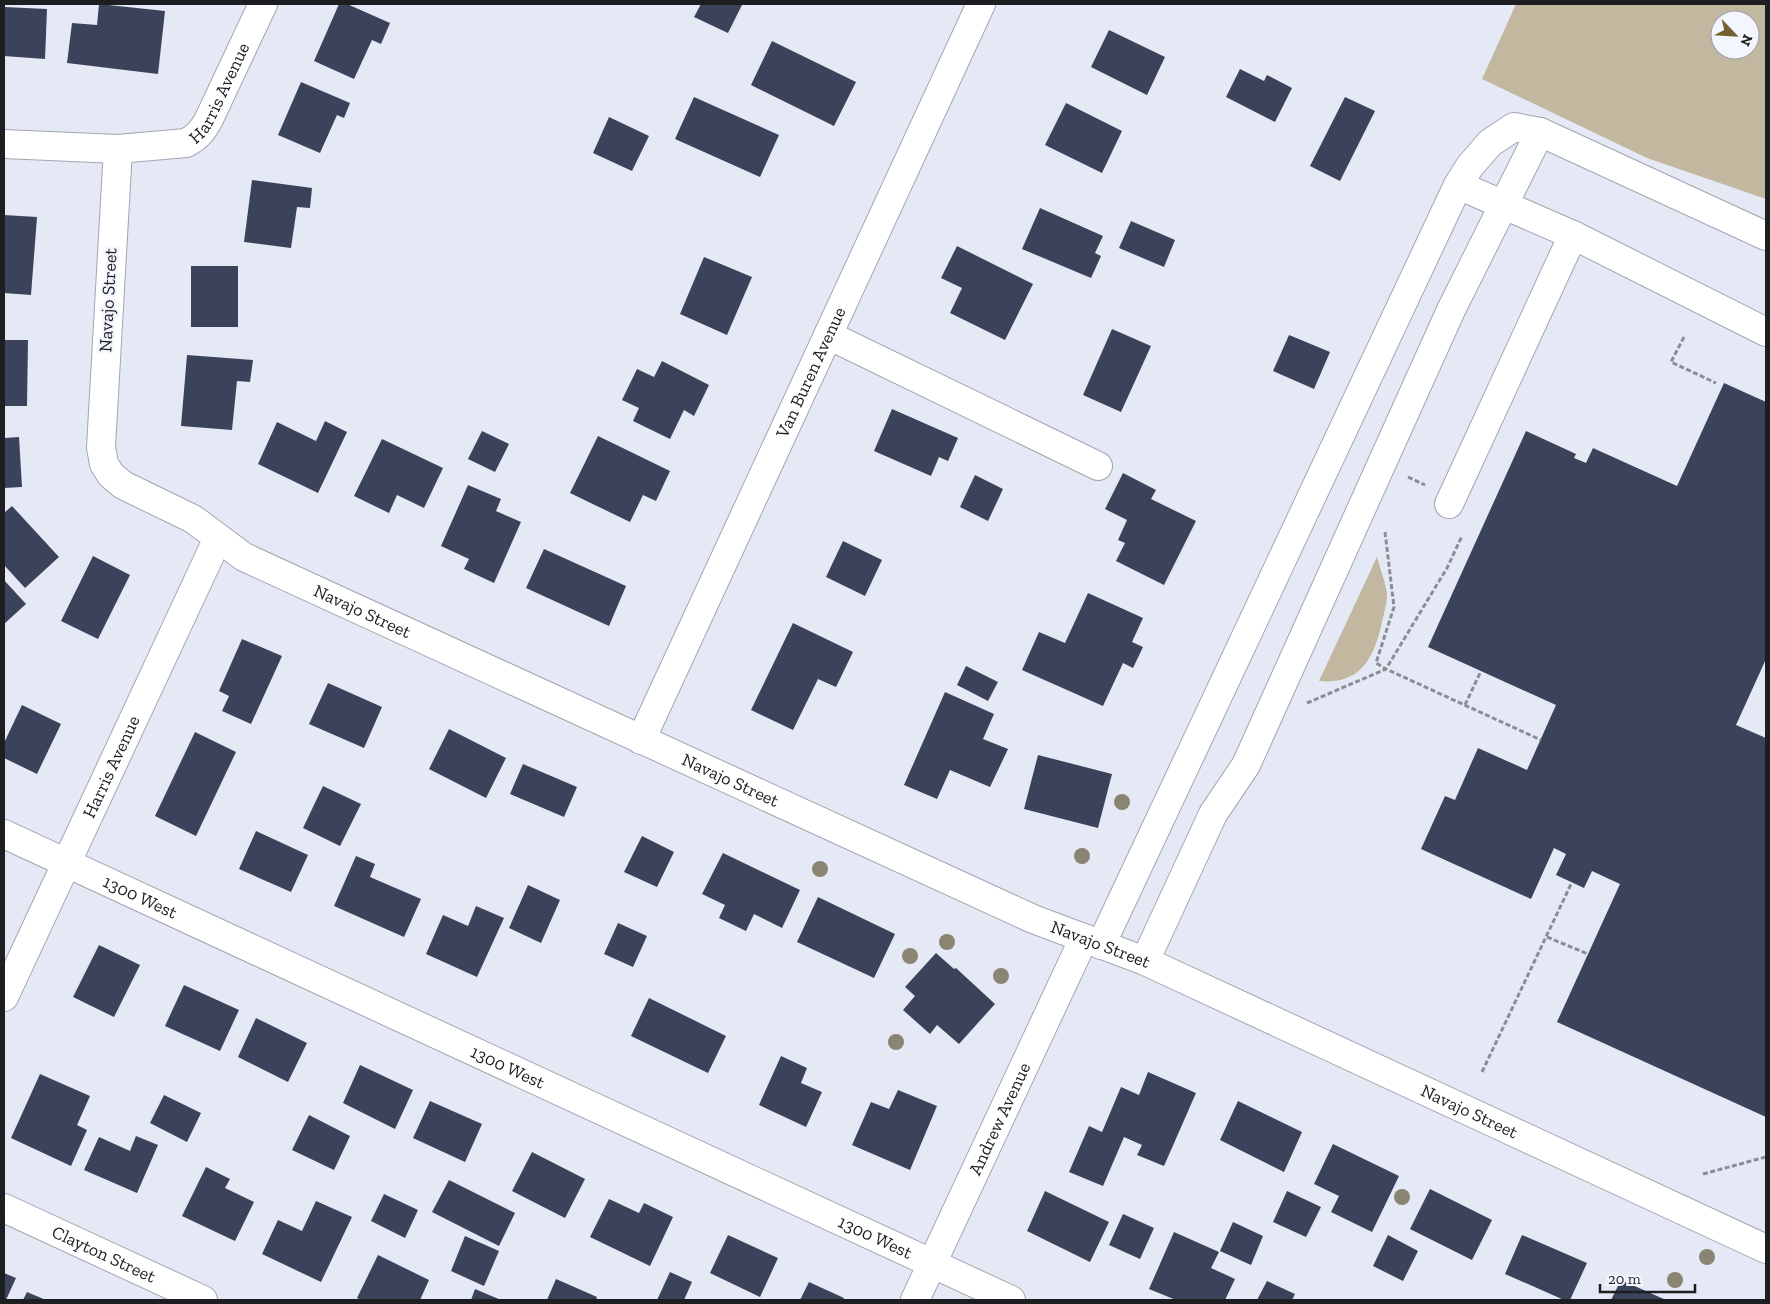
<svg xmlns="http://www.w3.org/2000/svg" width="1770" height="1304" font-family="'Zilla Slab',serif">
<rect width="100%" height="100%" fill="#e5e9f5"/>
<!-- green -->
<path fill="#c2b8a0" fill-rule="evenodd" d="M1516 4H1766V199L1647 158 1482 79ZM1720 20H1750V50H1720Z
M1377 557C1380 569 1386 583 1387 595 1387 603 1384 614 1382 622 1374 658 1361 685 1319 681Z"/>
<!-- building -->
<path fill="#3b435b" d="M99 4 165 11 158 74 67 63 72 23 97 25Z
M339 4H347L390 23 381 44 372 40 354 79 314 61Z
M701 4H739L742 5 728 33 694 17Z
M4 7 47 9 45 59 4 56Z
M1109 30 1165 57 1147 95 1091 67Z
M772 41 856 82 834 126 751 85Z
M1240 69 1264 81 1267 75 1292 88 1275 122 1226 97Z
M301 82 350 103 344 118 337 115 320 153 278 135Z
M694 97 779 135 760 177 675 139Z
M1345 97 1375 111 1340 181 1310 166Z
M1066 103 1122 131 1102 173 1045 145Z
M609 117 649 136 632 171 593 153Z
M252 180 312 188 310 208 297 207 291 248 244 242Z
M1040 208 1103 236 1095 253 1101 256 1091 278 1022 249Z
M4 215 37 217 31 295 4 293Z
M1131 221 1175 240 1164 267 1119 248Z
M957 246 1033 284 1005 340 950 313 962 288 941 278Z
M704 257 752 277 727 335 680 314Z
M191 266H238V327H191Z
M1112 329 1151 346 1121 412 1083 395Z
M1289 335 1330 352 1314 389 1273 371Z
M4 340H28L27 406H4Z
M187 355 253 360 250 382 237 381 232 430 181 426Z
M662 361 709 385 694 416 684 410 670 439 633 421 639 408 622 400 637 369 654 377Z
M1724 383 1766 402V659L1736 725 1766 738V1117L1557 1022 1620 884 1592 871 1584 888 1556 875 1566 854 1554 848 1531 899 1421 849 1445 796 1455 800 1478 748 1527 770 1556 705 1428 647 1526 431 1576 454 1574 458 1586 463 1593 448 1677 486Z
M892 409 958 438 948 461 939 457 931 476 874 451Z
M325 421 347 432 318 493 258 464 277 422 316 441Z
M482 431 509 444 495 472 468 459Z
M598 436 670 471 656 501 643 495 630 522 570 493Z
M19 437 22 487 4 488V438Z
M382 439 443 468 424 508 397 495 389 513 354 496Z
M1123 473 1156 490 1151 499 1196 521 1164 585 1116 561 1125 543 1118 540 1127 520 1105 509Z
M975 475 1003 489 988 521 960 507Z
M468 485 501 499 496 511 521 522 494 583 464 569 469 559 441 546Z
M12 506 59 557 25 588 4 565V513Z
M843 541 882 560 865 596 826 577Z
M544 549 626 586 609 626 526 588Z
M93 556 130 575 98 639 61 621Z
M4 580 26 604 4 624Z
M1088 593 1143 618 1132 642 1143 647 1133 668 1123 663 1103 706 1022 670 1039 632 1065 643Z
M793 623 853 652 836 687 818 679 793 730 751 710Z
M242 639 282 656 251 724 222 711 229 696 219 691Z
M966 666 998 682 988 701 957 685Z
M328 683 382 707 364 748 309 724Z
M945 692 994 714 983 739 1008 749 990 787 950 770 937 799 904 785Z
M22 705 61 724 37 774 4 758V743Z
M449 729 506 758 486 798 429 769Z
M195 732 236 752 196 836 155 816Z
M1038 755 1112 774 1098 828 1024 809Z
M523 764 577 787 564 817 510 794Z
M323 786 361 804 340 846 303 828Z
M256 831 308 855 291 892 239 869Z
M642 836 674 852 657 887 624 872Z
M723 853 800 890 782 928 754 914 746 931 719 918 725 905 702 894Z
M356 856 375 864 370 877 421 899 404 937 334 906Z
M528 885 560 900 541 943 509 928Z
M818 897 895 934 874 978 797 942Z
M476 906 504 918 477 977 426 954 443 915 468 926Z
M618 923 647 936 633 967 604 954Z
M99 945 140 965 114 1017 73 997Z
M936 953 954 969 956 968 995 1004 959 1044 937 1025 930 1034 903 1010 915 996 905 987Z
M184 985 239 1010 220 1051 165 1026Z
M649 998 726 1036 708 1073 631 1036Z
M256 1018 307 1043 288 1082 238 1057Z
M781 1056 807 1068 801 1083 822 1092 806 1127 759 1105Z
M360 1065 413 1090 395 1129 343 1103Z
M1148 1072 1196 1093 1164 1166 1137 1155 1142 1145 1124 1137 1103 1186 1069 1172 1089 1126 1102 1132 1121 1087 1139 1095Z
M40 1074 90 1096 77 1125 87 1130 71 1166 11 1138Z
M898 1090 937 1106 910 1170 852 1145 871 1102 889 1109Z
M164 1095 201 1113 187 1142 150 1123Z
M430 1101 482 1124 465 1162 413 1138Z
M1238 1101 1302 1132 1284 1172 1220 1140Z
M309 1115 350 1136 334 1170 292 1150Z
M136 1136 158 1145 137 1193 84 1170 99 1137 130 1151Z
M1333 1144 1399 1176 1372 1232 1331 1212 1339 1196 1314 1184Z
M532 1152 585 1179 565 1218 512 1191Z
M206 1167 230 1179 225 1188 254 1202 235 1241 182 1216Z
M449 1180 515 1213 499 1246 432 1212Z
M1430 1189 1492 1220 1472 1260 1410 1229Z
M1045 1191 1109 1222 1090 1262 1027 1231Z
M1287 1191 1321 1207 1306 1237 1273 1222Z
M384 1194 418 1210 405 1238 371 1221Z
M609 1199 639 1213 644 1203 673 1217 650 1266 590 1237Z
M316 1201 352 1217 321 1282 262 1254 278 1220 302 1231Z
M1123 1214 1154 1228 1140 1259 1109 1245Z
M1233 1222 1263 1236 1251 1265 1220 1251Z
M1174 1232 1219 1252 1211 1268 1235 1279 1225 1300H1176L1149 1289Z
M728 1235 778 1258 760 1297 710 1273Z
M1388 1235 1418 1251 1403 1281 1373 1266Z
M1522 1235 1587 1263 1570 1300H1564L1505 1274Z
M465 1236 499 1251 484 1286 451 1271Z
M378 1255 429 1280 420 1300H361L357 1298Z
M670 1272 692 1282 684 1300H657Z
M4 1273 16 1278 6 1300H4Z
M556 1279 597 1297 596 1300H547Z
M1621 1280 1666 1300H1611Z
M1267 1281 1295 1294 1292 1300H1257Z
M809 1282 844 1298 843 1300H800Z
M475 1289 501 1300H471Z
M27 1292 46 1300H23Z"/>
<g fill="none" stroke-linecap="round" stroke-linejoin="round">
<!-- minor casing -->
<g stroke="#a2a6b1" stroke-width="30">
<g id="minor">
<path id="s1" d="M4 144 118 149 186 143C198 137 203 130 209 119L263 4"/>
<path id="s2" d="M118 149 101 447 104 464 111 475 123 485 193 519 244 557 1033 919 1145 961 1766 1249"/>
<path d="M1458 185 1573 235"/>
<path d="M828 335 1098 466"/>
<path d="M1449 504 1573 235 1766 332"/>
<path id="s3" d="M641 740 981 4"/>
<path id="s4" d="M4 834 1011 1300"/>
<path d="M1101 945 1458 185 1470 166 1490 143 1514 127 1540 132"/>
<path d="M1145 961 1213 814 1246 765 1451 310 1540 132 1766 236"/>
<path id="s5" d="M4 997 218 538"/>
<path id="s6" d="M4 1208 203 1300"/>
<path id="s7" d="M915 1300 1084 938"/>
</g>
</g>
<!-- path -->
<path stroke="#898d95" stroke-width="3" stroke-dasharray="5 2.5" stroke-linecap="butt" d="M1684 337 1671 362 1716 383
M1408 477 1425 485
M1385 532 1394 607 1376 663 1386 669 1541 740
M1307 703 1386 669 1447 568 1462 536
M1465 705 1481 671
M1547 937 1588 954
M1482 1072 1572 882
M1703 1174 1766 1157"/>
<!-- minor -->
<use href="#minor" stroke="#fff" stroke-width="28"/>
</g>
<!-- trees -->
<g fill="#8a8473">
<circle cx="1122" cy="802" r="8"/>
<circle cx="1082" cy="856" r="8"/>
<circle cx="820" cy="869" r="8"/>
<circle cx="947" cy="942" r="8"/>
<circle cx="910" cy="956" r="8"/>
<circle cx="1001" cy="976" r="8"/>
<circle cx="896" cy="1042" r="8"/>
<circle cx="1402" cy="1197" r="8"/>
<circle cx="1707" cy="1257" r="8"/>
<circle cx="1675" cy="1280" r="8"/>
</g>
<g text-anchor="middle" stroke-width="5" stroke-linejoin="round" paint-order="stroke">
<!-- street labels -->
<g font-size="18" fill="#1c1e22" stroke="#f4f6fe">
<text dy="6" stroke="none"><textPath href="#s1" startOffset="244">Harris Avenue</textPath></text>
<text transform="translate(108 300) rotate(-87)" y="6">Navajo Street</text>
<text dy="6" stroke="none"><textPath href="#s3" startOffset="405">Van Buren Avenue</textPath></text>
<text dy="6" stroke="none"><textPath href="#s2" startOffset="616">Navajo Street</textPath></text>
<text dy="6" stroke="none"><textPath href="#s5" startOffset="254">Harris Avenue</textPath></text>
<text dy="6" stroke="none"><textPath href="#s2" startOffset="1021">Navajo Street</textPath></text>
<text dy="6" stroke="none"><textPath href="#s4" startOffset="150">1300 West</textPath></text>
<text dy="6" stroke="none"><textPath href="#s2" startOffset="1426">Navajo Street</textPath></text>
<text dy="6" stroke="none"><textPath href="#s4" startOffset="555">1300 West</textPath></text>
<text dy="6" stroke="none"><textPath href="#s2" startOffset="1831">Navajo Street</textPath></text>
<text dy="6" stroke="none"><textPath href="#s7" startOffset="200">Andrew Avenue</textPath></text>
<text dy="6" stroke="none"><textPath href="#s4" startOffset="960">1300 West</textPath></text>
<text dy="6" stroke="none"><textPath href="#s6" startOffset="110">Clayton Street</textPath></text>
</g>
</g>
<!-- border -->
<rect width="1770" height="1304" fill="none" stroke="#1c1e22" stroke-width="10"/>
<!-- north arrow -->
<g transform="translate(1735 35) rotate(115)"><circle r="24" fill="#f4f6fe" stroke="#9ea0a6"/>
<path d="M0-4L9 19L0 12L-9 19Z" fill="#756130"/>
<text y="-8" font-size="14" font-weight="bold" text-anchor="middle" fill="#1c1e22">N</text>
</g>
<!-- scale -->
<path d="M1600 1284v8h95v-8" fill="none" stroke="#1c1e22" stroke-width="2.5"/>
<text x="1608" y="1284" font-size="15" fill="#1c1e22" stroke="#f4f6fe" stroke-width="4" paint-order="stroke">20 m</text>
</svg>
